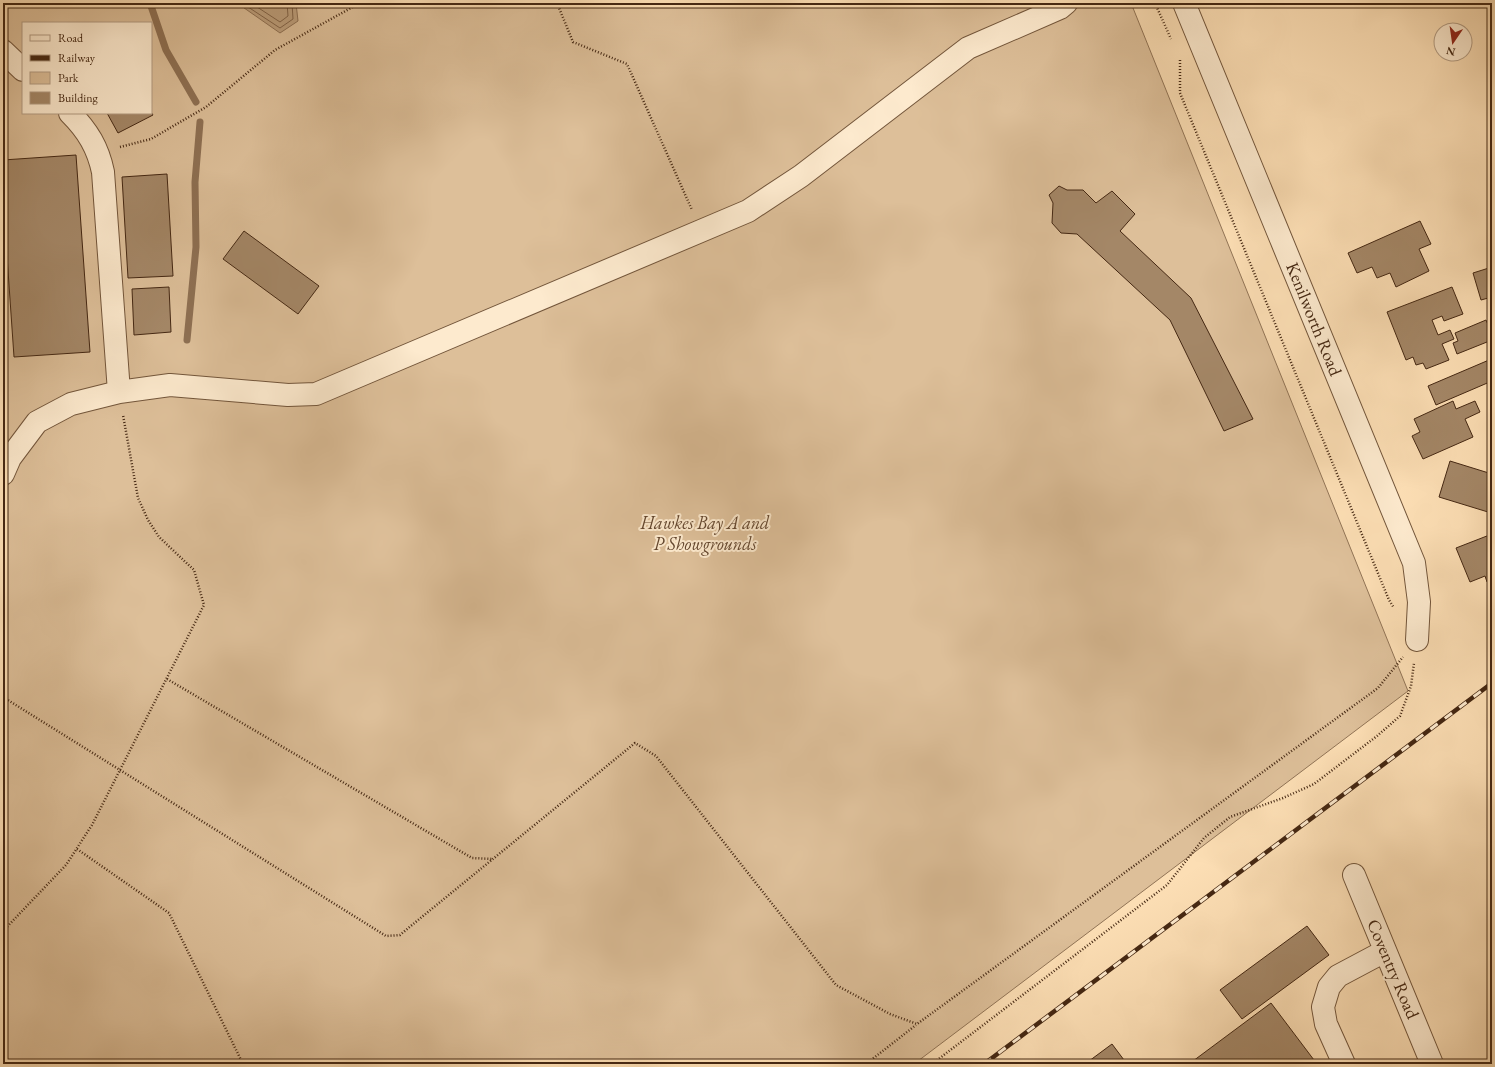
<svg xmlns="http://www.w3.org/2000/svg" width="1495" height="1067" font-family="'EB Garamond',serif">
<rect width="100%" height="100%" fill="#fcdeb4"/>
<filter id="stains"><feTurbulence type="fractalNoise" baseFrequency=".005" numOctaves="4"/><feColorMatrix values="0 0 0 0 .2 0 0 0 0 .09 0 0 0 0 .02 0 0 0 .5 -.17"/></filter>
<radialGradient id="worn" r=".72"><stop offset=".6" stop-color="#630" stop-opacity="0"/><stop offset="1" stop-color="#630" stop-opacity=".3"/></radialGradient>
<!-- green -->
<path fill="#ddbf99" stroke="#917456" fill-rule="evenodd" d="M3 3H1131L1408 691 914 1064H3ZM23 23H151V113H23Z"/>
<!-- water -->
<path fill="#bea07d" stroke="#8e7053" d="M237 3H296L298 21 280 33Z"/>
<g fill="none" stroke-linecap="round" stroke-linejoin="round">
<!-- shore -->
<path stroke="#826448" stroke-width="1" d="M242 3 280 28 293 19 292 3
M251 3 280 22 288 16 287 3"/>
<!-- stream -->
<path stroke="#8e7053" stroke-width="7" d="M150 3 166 50 196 102
M187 340 196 247 195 182 200 122"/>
</g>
<!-- building -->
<path fill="#a48767" stroke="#452813" d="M151 112 153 115 118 133 107 113Z
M76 155 90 352 14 357 3 198V160Z
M167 174 173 276 128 278 122 177Z
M1059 186 1067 190H1083L1096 203 1112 191 1135 214 1120 231 1191 298 1253 419 1224 431 1170 320 1077 234 1061 233 1052 223 1053 203 1049 195Z
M1420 221 1431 244 1419 249 1429 271 1396 287 1390 273 1377 278 1372 267 1357 273 1348 253Z
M244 231 319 286 298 314 223 259Z
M1492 267V297L1481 300 1473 273Z
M169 287 171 332 134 335 132 289Z
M1452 287 1463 314 1444 321 1442 316 1432 320 1438 335 1450 330 1454 339 1442 344 1449 360 1426 369 1423 363 1416 365 1413 357 1406 360 1387 312Z
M1486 320 1492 334V340L1457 354 1453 343 1458 341 1455 333Z
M1489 360 1492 366V381L1436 405 1428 386Z
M1453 401 1456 409 1475 401 1480 412 1465 419 1473 437 1423 459 1412 436 1420 432 1414 419Z
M1450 461 1492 474V498L1488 512 1439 497Z
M1492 534V579L1487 582 1485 576 1470 582 1456 548Z
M1307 926 1329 955 1242 1019 1220 990Z
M1271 1003 1317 1064H1189Z
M1112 1044 1127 1064H1085Z"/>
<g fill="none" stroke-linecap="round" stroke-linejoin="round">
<!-- minor casing -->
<g stroke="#73563b" stroke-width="24">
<path id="minor" d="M1184 3 1414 563 1419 602 1417 640
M3 51 23 70
M70 113C88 131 98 148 103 172L119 392
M3 474 10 458 37 422 71 404 119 392 170 385 288 395 316 394 748 211 801 176 968 48 1060 8 1066 3
M1354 875 1432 1064
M1344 1064 1326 1024 1323 1007 1329 987 1338 976 1385 951"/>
</g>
<!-- path -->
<path stroke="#452813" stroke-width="2.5" stroke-dasharray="1 2" stroke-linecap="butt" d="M557 3 573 42 627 64 692 210
M1155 3 1171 39
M1180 60V93L1389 600 1394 608
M120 147 151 139 206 107 275 50 360 3
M167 679 472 858 493 859
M3 697 386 936 400 935 412 925 635 743 656 756 836 985 890 1014 917 1024 1378 688 1403 657
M77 849 169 913 243 1064
M3 931 66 865 92 825 204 605 194 570 159 537 148 520 138 498 123 415
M866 1064 916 1025
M932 1064 1167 885 1204 838 1230 817 1283 798 1314 784 1377 736 1400 716 1411 686 1414 663"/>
<!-- minor -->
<use href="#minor" stroke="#fdeace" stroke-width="22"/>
<!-- rail casing -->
<g stroke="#452813" stroke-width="4.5">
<path id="rail" d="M984 1064 1492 683"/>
</g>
<!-- rail -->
<use href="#rail" stroke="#fdeace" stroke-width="3" stroke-dasharray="9" stroke-linecap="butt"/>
</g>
<g text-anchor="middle" stroke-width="4" stroke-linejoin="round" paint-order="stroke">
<!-- street labels -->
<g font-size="18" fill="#452813" stroke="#fdeace">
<text transform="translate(1314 319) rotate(68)" y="6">Kenilworth Road</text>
<text transform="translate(1393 969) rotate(67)" y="6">Coventry Road</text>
</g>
<!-- park labels -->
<g font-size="18" font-style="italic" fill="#63462e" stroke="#fdeace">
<text x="705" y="529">Hawkes Bay A and<tspan x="705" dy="21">P Showgrounds</tspan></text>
</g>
</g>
<!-- margin -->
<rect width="1495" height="1067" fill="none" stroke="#fcdeb4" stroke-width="16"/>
<rect x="4" y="4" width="1487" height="1059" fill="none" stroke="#452813" stroke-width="2"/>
<rect x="8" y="8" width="1479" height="1051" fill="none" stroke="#452813"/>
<!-- legend -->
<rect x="22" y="22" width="130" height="92" fill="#fdeace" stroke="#b39c83"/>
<rect x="30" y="35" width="20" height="6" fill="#fdeace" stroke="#b39c83"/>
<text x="58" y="42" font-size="12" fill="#452813">Road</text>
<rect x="30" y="55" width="20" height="6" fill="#452813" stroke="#b39c83"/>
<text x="58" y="62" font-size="12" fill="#452813">Railway</text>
<rect x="30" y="72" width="20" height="12" fill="#ddbf99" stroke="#b39c83"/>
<text x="58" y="82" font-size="12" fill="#452813">Park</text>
<rect x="30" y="92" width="20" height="12" fill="#a48767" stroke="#b39c83"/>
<text x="58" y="102" font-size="12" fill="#452813">Building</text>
<!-- north arrow -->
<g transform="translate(1453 42) rotate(193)"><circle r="19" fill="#fdeace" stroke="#b39c83"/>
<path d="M0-3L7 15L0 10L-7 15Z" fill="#8f2418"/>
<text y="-6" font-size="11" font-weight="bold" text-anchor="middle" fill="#452813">N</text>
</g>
<rect width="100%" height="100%" filter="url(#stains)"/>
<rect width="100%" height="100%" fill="url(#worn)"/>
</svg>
